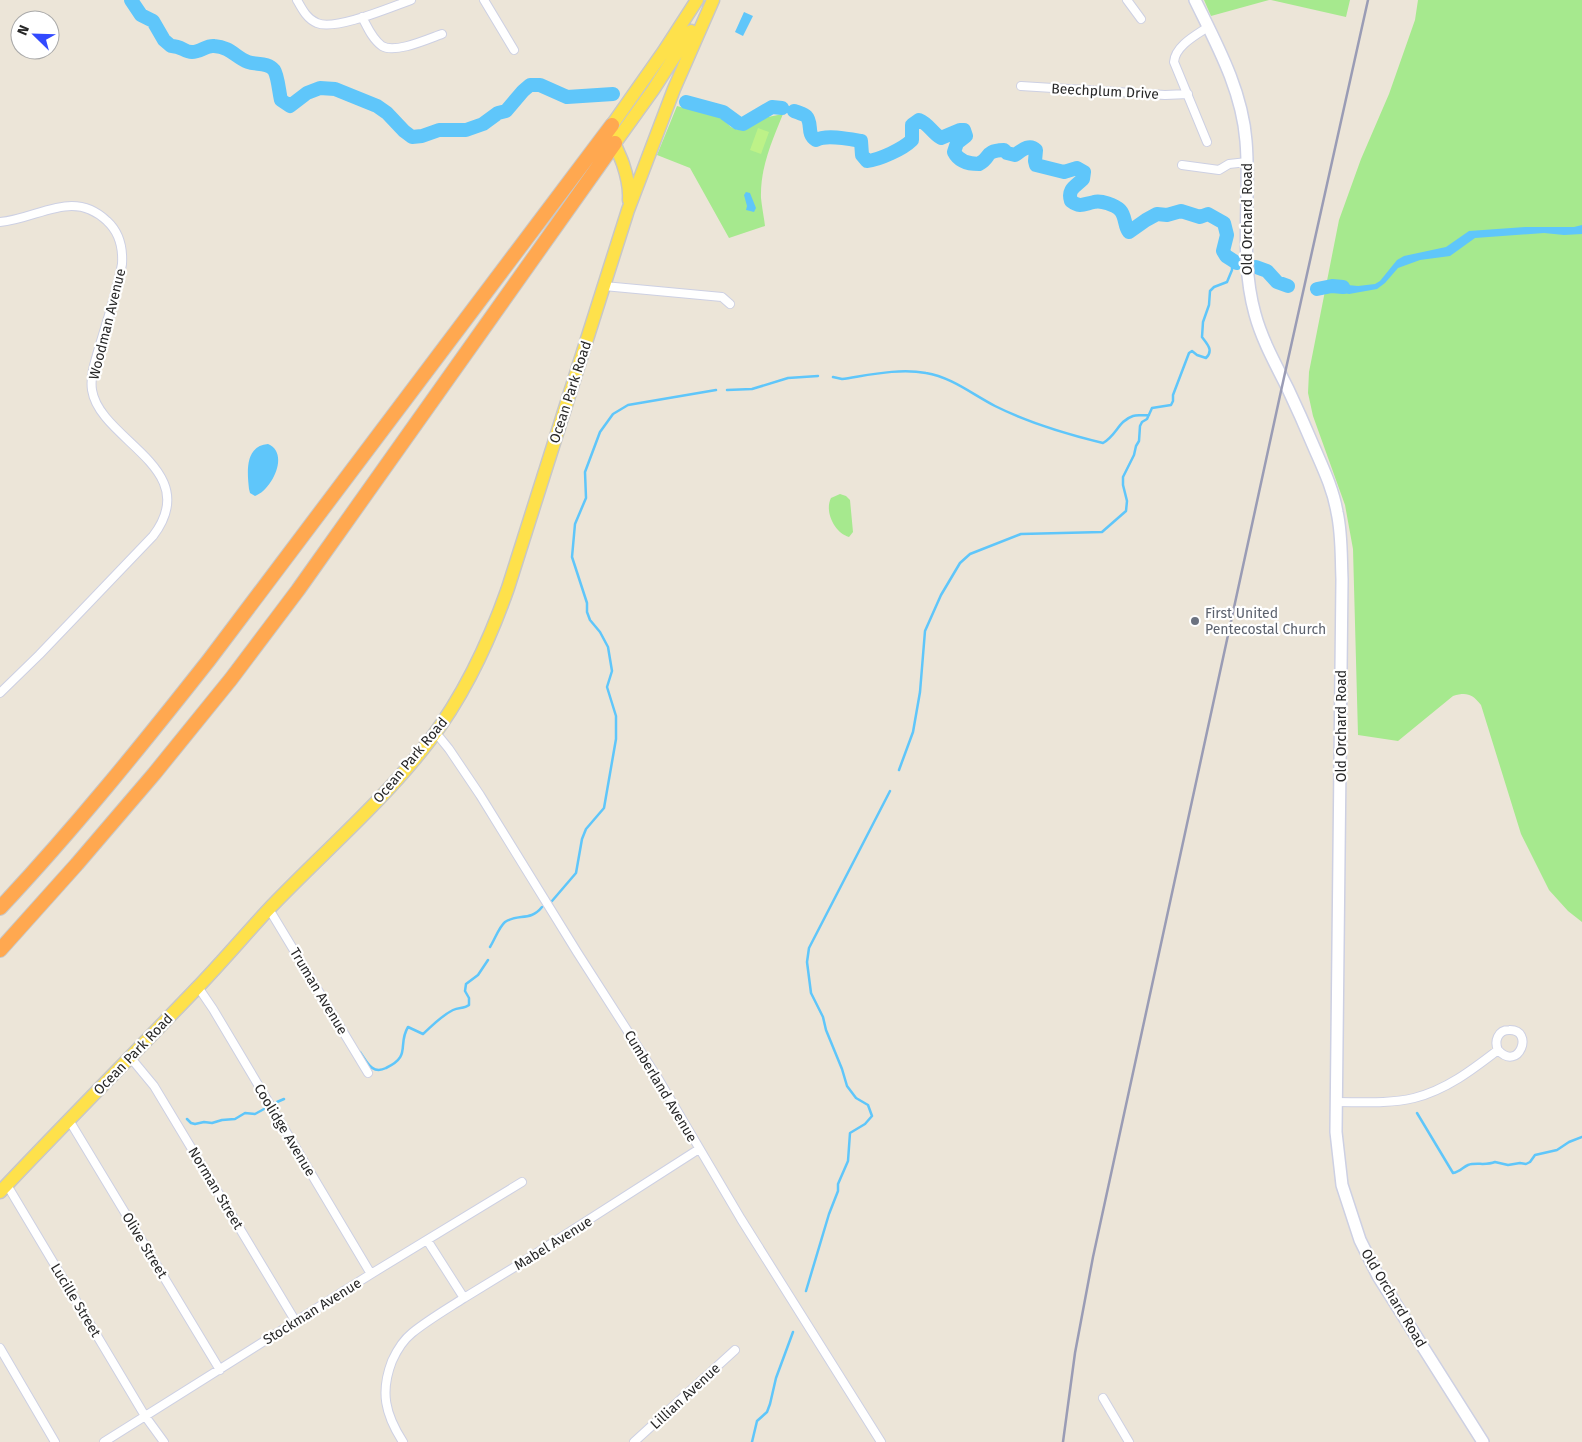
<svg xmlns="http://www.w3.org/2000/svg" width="1582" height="1442" font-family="'Fira Sans',sans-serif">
<rect width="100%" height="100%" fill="#ece5d8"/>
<!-- green -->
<path fill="#a6e98e" d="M1204 0H1269L1211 16Z
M1271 0H1350L1346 17Z
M1418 0H1582V922L1568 911 1549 890 1521 834 1481 705C1472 694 1467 692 1453 696L1398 741 1358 735 1353 549 1345 505 1313 416 1308 393 1309 372 1339 220 1361 159 1389 94 1415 20Z
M677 106 721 118 731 127 738 130H745L763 118 783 114C772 141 760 168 761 198 762 208 764 217 765 226L729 238 690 168 657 155Z
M840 494 846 496 850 500 853 532 849 537C835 533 824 512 831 498Z"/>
<!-- pitch -->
<path fill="#bdf288" d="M758 128 769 132 761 154 750 150Z"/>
<!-- water -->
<path fill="#5fc6fa" d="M744 12 753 16 743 36 735 32Z
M746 192 750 193 756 208 754 212 746 210 747 206 744 195Z
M1582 225V234L1564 235 1544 233 1475 238 1450 256 1420 260 1398 268 1385 283 1377 289 1349 294 1325 290 1327 283 1358 286 1375 284 1380 281 1397 260 1404 256 1446 247 1469 231 1525 227H1574Z
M268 444C290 453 272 490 255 496L250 493 249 489C247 471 245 446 268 444Z"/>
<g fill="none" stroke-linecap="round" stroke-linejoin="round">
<!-- stream -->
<path stroke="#5fc6fa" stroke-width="2.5" d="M833 377 842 379C869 375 899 368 926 373 951 377 972 394 995 406 1029 423 1066 434 1103 443 1117 435 1118 421 1133 416 1137 415 1144 415 1149 415
M727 390 752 389 788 378 818 376
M899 770 913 732 920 692 925 631 941 595 960 563 970 554 1021 534 1102 532 1126 511 1127 501 1123 485V477L1134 455 1136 446 1139 441 1140 426 1142 422 1147 419 1152 408 1171 405 1173 401V395L1189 353 1192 351 1197 355 1206 358C1214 350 1207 344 1202 337L1203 322 1209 305 1210 291 1214 287 1227 282 1232 270V260
M552 901 576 873 582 839 586 829 604 808 616 739V716L607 687 612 671 608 647 600 632 590 620 587 612V603L572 557 575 524 586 498 585 472 600 432 613 414 628 405 716 390
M490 947C495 939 499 927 505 922 518 913 530 922 542 907
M360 1052C367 1062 372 1075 386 1068 412 1056 397 1045 408 1027L423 1034C433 1025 441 1016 453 1010 459 1007 464 1009 469 1005V998L465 991 466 984 478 975 488 960
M277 1102 284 1099
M1417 1113 1453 1173C1460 1172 1463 1167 1468 1165 1476 1162 1486 1166 1495 1162L1508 1165 1520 1163 1526 1164 1530 1162 1535 1155 1557 1150 1569 1142 1582 1137
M187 1119 191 1123 195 1124 204 1122 212 1123 222 1120 235 1119 245 1113 255 1114 264 1109
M806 1291 829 1214 838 1191V1184L848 1161 850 1133 865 1124 872 1116 868 1105 856 1098 847 1086 842 1069 826 1030 823 1017 811 993 807 962 809 948 890 791
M752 1442 757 1421 767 1412 770 1404 776 1378 793 1332"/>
<!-- river -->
<path stroke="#5fc6fa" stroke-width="14" d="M131 0 141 15 153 21 164 40 171 46C182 46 184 52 192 52 200 52 207 45 214 46 231 47 235 57 248 62 256 65 268 62 274 70 278 76 279 92 281 100L290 106 307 93 320 88 335 89 377 106 387 113 404 131 412 137 422 136 439 130H466L483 124 498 113 506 111 523 91 530 85H540L567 97 613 94
M686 102 723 112 738 123 743 124 772 107 782 108
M794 111C797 112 803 114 806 116 813 123 806 134 816 140 826 134 850 139 861 141L862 155 867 161C879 160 903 149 912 140V125L919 120C929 124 932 133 941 138L960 130H964L966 136 957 143 954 152C959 162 969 164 979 164 992 157 983 151 1004 150L1007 153 1015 155C1021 151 1029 143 1036 150L1035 161 1036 165 1064 172 1077 168 1084 172 1083 179C1076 186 1067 189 1071 201 1080 208 1084 204 1094 202 1101 200 1115 205 1120 210 1126 216 1124 226 1129 232L1146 220 1157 214 1167 215 1181 211 1200 217 1208 214 1224 223 1227 235 1223 251 1226 256 1237 263
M1256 267 1267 271 1277 282 1288 286
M1317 289 1332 286 1343 287"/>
<!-- street casing -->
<g stroke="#cdd0e3" stroke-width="10">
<path id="street" d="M297 0C302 9 307 19 317 23 335 31 391 7 411 0
M484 0 514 50
M1127 0 1141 19
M362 17C367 26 372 39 382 46 395 54 428 39 442 34
M1021 86 1165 95 1188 94
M1207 142 1174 62C1175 46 1196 35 1208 27
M1182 165 1219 170 1229 164 1247 162
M0 222C38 219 73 188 107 221 119 232 123 248 122 264 117 292 107 321 99 348 95 362 90 376 92 390 100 441 205 468 153 536L39 655 0 693
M604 286 722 297 730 304
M436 733 449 749 480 795 577 952 659 1080 741 1219 881 1442
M269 909 368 1073
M198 987 213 1009 371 1274
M130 1057 154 1086 296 1322
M1336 1102C1362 1102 1389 1104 1414 1098 1446 1090 1472 1070 1498 1050 1519 1073 1535 1029 1509 1030 1498 1030 1494 1041 1498 1050
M69 1120 220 1370
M7 1185 145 1416 164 1442
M427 1240 464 1298 518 1265 699 1149
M0 1348 55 1442
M1103 1398 1129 1442
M104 1442 371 1274 522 1182
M403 1442C385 1414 380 1392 392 1361 397 1350 402 1341 412 1333 428 1320 447 1309 464 1298
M634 1442 735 1350"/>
</g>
<!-- secondary casing -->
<g stroke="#cdd0e3" stroke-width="14">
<path id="secondary" d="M1195 0C1217 45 1242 90 1246 141 1251 199 1239 257 1255 314 1262 340 1276 365 1288 389 1297 408 1305 426 1313 445 1322 466 1333 488 1337 512 1342 534 1341 557 1342 579L1336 1132 1342 1185 1360 1240 1378 1276 1483 1442"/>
</g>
<!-- primary casing -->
<g stroke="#c7c7c7" stroke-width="15">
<path id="primary" d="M615 143 653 90 691 31
M629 200C630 187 627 176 623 164 619 152 609 137 612 125L664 51 697 0
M0 1192C65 1123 132 1056 197 988 221 963 244 936 267 911 321 854 382 803 430 740 465 694 489 642 508 588L628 210 674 89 713 0"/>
</g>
<!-- highway casing -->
<g stroke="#c7c7c7" stroke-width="16">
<path id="highway" d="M0 908C74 829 142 745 209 660L612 125
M0 950 77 864 154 774 231 679 298 590 615 143"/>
</g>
<!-- street -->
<use href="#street" stroke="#fff" stroke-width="8"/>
<!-- secondary -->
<use href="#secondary" stroke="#fff" stroke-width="11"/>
<!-- primary -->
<use href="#primary" stroke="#fee14b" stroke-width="12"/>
<!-- highway -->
<use href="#highway" stroke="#ffa850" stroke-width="14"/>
<!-- rail -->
<path stroke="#9a9cb5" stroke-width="2.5" d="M1063 1442 1075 1353 1093 1257 1281 391 1368 0"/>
</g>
<!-- markers -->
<circle fill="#6b7280" stroke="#fff" stroke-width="2" cx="1195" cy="621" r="5"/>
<g text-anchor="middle" stroke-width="4.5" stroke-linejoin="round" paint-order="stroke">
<!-- street labels -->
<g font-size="14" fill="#282828" stroke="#fff">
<text transform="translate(1105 91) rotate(3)" y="5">Beechplum Drive</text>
<text transform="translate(1247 219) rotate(-90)" y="5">Old Orchard Road</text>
<text transform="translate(107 324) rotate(-76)" y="5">Woodman Avenue</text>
<text transform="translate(570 392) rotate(-72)" y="5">Ocean Park Road</text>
<text transform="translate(1341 726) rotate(-90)" y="5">Old Orchard Road</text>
<text transform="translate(410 760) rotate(-50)" y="5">Ocean Park Road</text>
<text transform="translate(319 991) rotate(59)" y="5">Truman Avenue</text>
<text transform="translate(133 1054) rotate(-46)" y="5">Ocean Park Road</text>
<text transform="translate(661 1086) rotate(59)" y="5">Cumberland Avenue</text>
<text transform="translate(285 1130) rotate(59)" y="5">Coolidge Avenue</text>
<text transform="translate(216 1188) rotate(59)" y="5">Norman Street</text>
<text transform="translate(553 1243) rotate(-32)" y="5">Mabel Avenue</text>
<text transform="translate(145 1245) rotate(59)" y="5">Olive Street</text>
<text transform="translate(1394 1298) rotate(59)" y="5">Old Orchard Road</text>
<text transform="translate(76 1300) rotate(59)" y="5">Lucille Street</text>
<text transform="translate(312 1311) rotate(-32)" y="5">Stockman Avenue</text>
<text transform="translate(685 1396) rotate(-43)" y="5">Lillian Avenue</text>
</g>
<!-- worship labels -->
<g font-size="14" fill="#5b616d" stroke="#fff" text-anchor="start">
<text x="1205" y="618">First United<tspan x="1205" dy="16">Pentecostal Church</tspan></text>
</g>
</g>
<!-- north arrow -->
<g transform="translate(35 35) rotate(293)"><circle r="24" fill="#ffffff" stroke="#a9a9a9"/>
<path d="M0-4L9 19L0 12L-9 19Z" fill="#324aff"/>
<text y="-8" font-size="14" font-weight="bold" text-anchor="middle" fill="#282828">N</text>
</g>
</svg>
